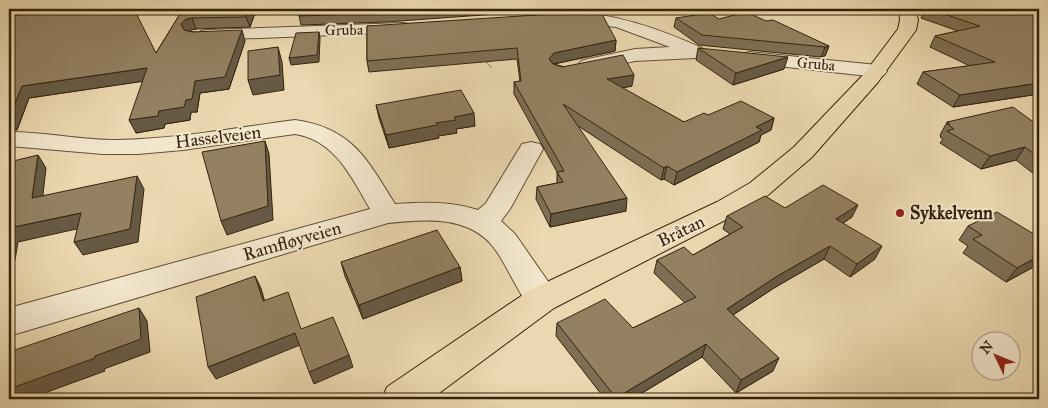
<svg xmlns="http://www.w3.org/2000/svg" width="1048" height="408" font-family="'IM FELL Great Primer',serif">
<rect width="100%" height="100%" fill="#ebd8b0"/>
<filter id="stains"><feTurbulence type="fractalNoise" baseFrequency=".004" numOctaves="4"/><feColorMatrix values="0 0 0 0 .2 0 0 0 0 .09 0 0 0 0 .02 0 0 0 .5 -.17"/></filter>
<radialGradient id="worn" r=".72"><stop offset=".6" stop-color="#630" stop-opacity="0"/><stop offset="1" stop-color="#630" stop-opacity=".3"/></radialGradient>
<g fill="none" stroke-linecap="round" stroke-linejoin="round">
<!-- minor casing -->
<g stroke="#625036" stroke-width="2">
<path id="minor" d="M566 12C615 13 657 28 702 48L704 52 702 56 695 58 635 61 588 71 581 69 578 65 581 61 588 59 635 49 670 47 616 27 560 21 557 17 560 13Z
M403 23 409 24 412 28 409 32 207 40 201 39 198 35 201 31 207 30Z
M749 52 877 65 884 67 887 71 884 75 877 77 742 62 739 58 742 54Z
M295 120C352 128 367 159 395 204 423 202 451 201 478 210L486 203 522 144 531 142 540 144 543 149 510 209 501 221 515 234 554 290 558 299 554 308 542 312 530 308C518 291 510 273 499 255 475 215 429 219 388 223L9 336V308L370 209C352 178 335 140 295 134L183 150 138 154H103L9 146V132C45 132 80 140 116 140 176 139 235 128 295 120Z"/>
</g>
<!-- major casing -->
<g stroke="#34230d" stroke-width="2">
<path id="major" d="M899 9H915L918 20 916 30 878 82 812 157 768 195 737 214 554 308 431 399H382L387 387 530 290 717 202 750 183 794 147 864 74 898 29 900 20Z"/>
</g>
<!-- path -->
<path stroke="#34230d" stroke-width="2" stroke-dasharray="0.5 2" stroke-linecap="butt" d="M484 59 491 67"/>
<!-- minor -->
<use href="#minor" fill="#f2e6cc" fill-rule="evenodd"/>
<!-- major -->
<use href="#major" fill="#ebd8b0" fill-rule="evenodd"/>
</g>
<!-- wall -->
<path fill="#7e6f54" stroke="#34230d" d="M183 9 255 13 250 27 196 29 190 30 189 31 245 41 229 89 200 93 197 112H191L190 120 165 124 164 128 136 133 143 81 29 98 17 130 9 131V16L156 53Z
M301 9H594V10H552L386 22 301 25 299 16Z
M925 9H1039V94L953 107 917 84 923 72 970 66 930 47 935 36 958 31 921 18Z
M676 18 766 21 829 46 825 56 821 57 699 45 674 27Z
M367 26 616 40 615 51 554 64 632 86 622 88 684 122 708 115 774 118 771 130 761 135 759 142 674 185 664 179 661 180 578 126 626 211 550 227 536 199 537 187 557 183V172L514 94V82L520 81 517 59 369 72 367 61Z
M698 48 784 69 733 85 696 60Z
M376 105 475 126 456 129 457 133 438 136 439 138 389 148 379 118Z
M947 122 1039 126V178L1016 160 981 169 940 143 943 139 940 137 941 136 940 135Z
M785 208 852 217 843 223 875 259 850 277 824 259 774 288 733 315 773 371 736 393 702 357 632 399H605L556 336 557 323 633 328 685 303 654 273 657 260 693 255 730 234 723 229 727 216Z
M968 226 1039 264 1006 282 963 253 968 246 959 240Z
M341 262 460 267 462 281 363 319 345 276Z"/>
<!-- shaded-wall -->
<path fill="#675a45" stroke="#34230d" d="M9 9H54L9 14Z
M249 9H254L255 13 250 27 246 17Z
M192 18 196 29 190 30 186 35 181 24 186 19Z
M242 30 245 41 229 89 200 93 197 112H191L190 120 165 124 164 128 136 133 129 120 159 111 186 100 195 81Z
M319 32 320 38 319 62 291 65 289 58Z
M616 40 615 51 553 64 549 59 554 53Z
M829 46 825 56 821 57 825 47Z
M278 47 282 62 284 90 253 95 248 80Z
M788 57 784 69 733 85 736 73Z
M147 68 152 80 29 98 17 130 9 118 22 86Z
M634 75 632 86 606 91 607 79Z
M1039 83V94L953 107 960 95Z
M474 113 475 126 456 129 457 133 438 136 439 138 389 148 386 135 436 123 454 117Z
M774 118 771 130 761 135 759 142 674 185 677 172 756 127Z
M265 141 269 154 273 220 227 235 221 221Z
M1025 147 1016 160 981 169 990 156Z
M38 155 46 168 41 212 32 198Z
M667 166 664 179 661 180 664 168Z
M137 176 144 189 138 242 83 255 74 242Z
M627 198 626 211 550 227 551 214Z
M858 205 852 217 831 232 836 219Z
M81 213 90 226 18 242 15 260 9 262V228Z
M830 246 824 259 774 288 722 322 727 309 779 275Z
M882 246 875 259 850 277 857 264Z
M1039 256V264L1006 282 1017 268Z
M460 267 462 281 363 319 359 305Z
M255 276 261 288 268 313 263 301Z
M139 308 147 321 150 352 104 369 105 371 28 399H9V389Z
M295 333 300 345 216 379 208 367Z
M706 344 702 357 632 399H615L616 398Z
M349 355 353 367 314 384 309 372Z
M779 358 773 371 736 393 741 380Z"/>
<!-- building -->
<path fill="#938162" stroke="#34230d" d="M72 9H134L156 53 183 9H249L246 17 192 18 186 19 181 24 184 30 192 32 242 30 225 77 195 81 192 99 186 100 184 107 159 111 158 116 129 120 147 68 22 86 9 118V16Z
M301 9H450L385 13 299 16Z
M929 9H1039V83L960 95 923 72 995 62 935 36 980 26Z
M746 12 766 21 773 20 829 46 825 47 702 35 676 18 709 13 719 19Z
M552 14H602L616 40 554 53 549 59 553 64 562 67 623 55 634 75 607 79 684 122 704 113 708 115 741 101 774 118 756 127 762 130 677 172 667 166 664 168 563 104 627 198 551 214 537 187 563 182 557 172 564 171 514 82 521 81 517 48 367 61V26Z
M319 32 317 55 289 58 296 33Z
M278 47 280 75 248 80V51Z
M698 48 788 57 736 73Z
M461 90 474 113 454 117 456 120 436 123 437 125 386 135 376 105Z
M1013 107 1039 126V158L1025 147 990 156 947 131 954 129 947 124H950L947 122Z
M265 141 268 206 221 221 202 152Z
M38 155 32 198 137 176 130 229 74 242 81 213 9 228V162Z
M823 185 858 205 836 219 882 246 857 264 830 246 779 275 727 309 779 358 741 380 706 344 616 398 557 323 605 299 633 328 696 297 657 260 684 247 693 255 743 227 727 216 765 196 785 208Z
M997 212 1039 237V256L1017 268 973 239 982 235 968 226Z
M437 230 460 267 359 305 341 262Z
M255 276 263 301 288 292 301 329 333 317 349 355 309 372 295 333 208 367 196 297Z
M139 308 141 339 95 356V358L9 389V352Z"/>
<!-- markers -->
<circle fill="#8f2418" stroke="#f2e6cc" stroke-width="2" cx="900" cy="213" r="5"/>
<g text-anchor="middle" stroke-width="4" stroke-linejoin="round" paint-order="stroke">
<!-- far-street labels -->
<g font-size="15" fill="#34230d" stroke="#f2e6cc">
<text transform="translate(344 30) rotate(-1)" y="5">Gruba</text>
<text transform="translate(816 64) rotate(5)" y="5">Gruba</text>
</g>
<!-- street labels -->
<g font-size="18" fill="#34230d" stroke="#f2e6cc">
<text transform="translate(218 137) rotate(-7)" y="6">Hasselveien</text>
<text transform="translate(681 231) rotate(-26)" y="6">Bråtan</text>
<text transform="translate(292 241) rotate(-16)" y="6">Ramfløyveien</text>
</g>
<!-- poi labels -->
<g font-size="18" font-weight="bold" fill="#34230d" stroke="#f2e6cc" text-anchor="start">
<text x="910" y="219">Sykkelvenn</text>
</g>
</g>
<!-- margin -->
<rect width="1048" height="408" fill="none" stroke="#ebd8b0" stroke-width="30"/>
<rect x="10" y="10" width="1028" height="388" fill="none" stroke="#34230d" stroke-width="2.5"/>
<rect x="15" y="15" width="1018" height="378" fill="none" stroke="#34230d"/>
<!-- north arrow -->
<g transform="translate(996 356) rotate(313)"><circle r="24" fill="#f2e6cc" stroke="#a69880"/>
<path d="M0-4L9 19L0 12L-9 19Z" fill="#8f2418"/>
<text y="-8" font-size="14" font-weight="bold" text-anchor="middle" fill="#34230d">N</text>
</g>
<rect width="100%" height="100%" filter="url(#stains)"/>
<rect width="100%" height="100%" fill="url(#worn)"/>
</svg>
